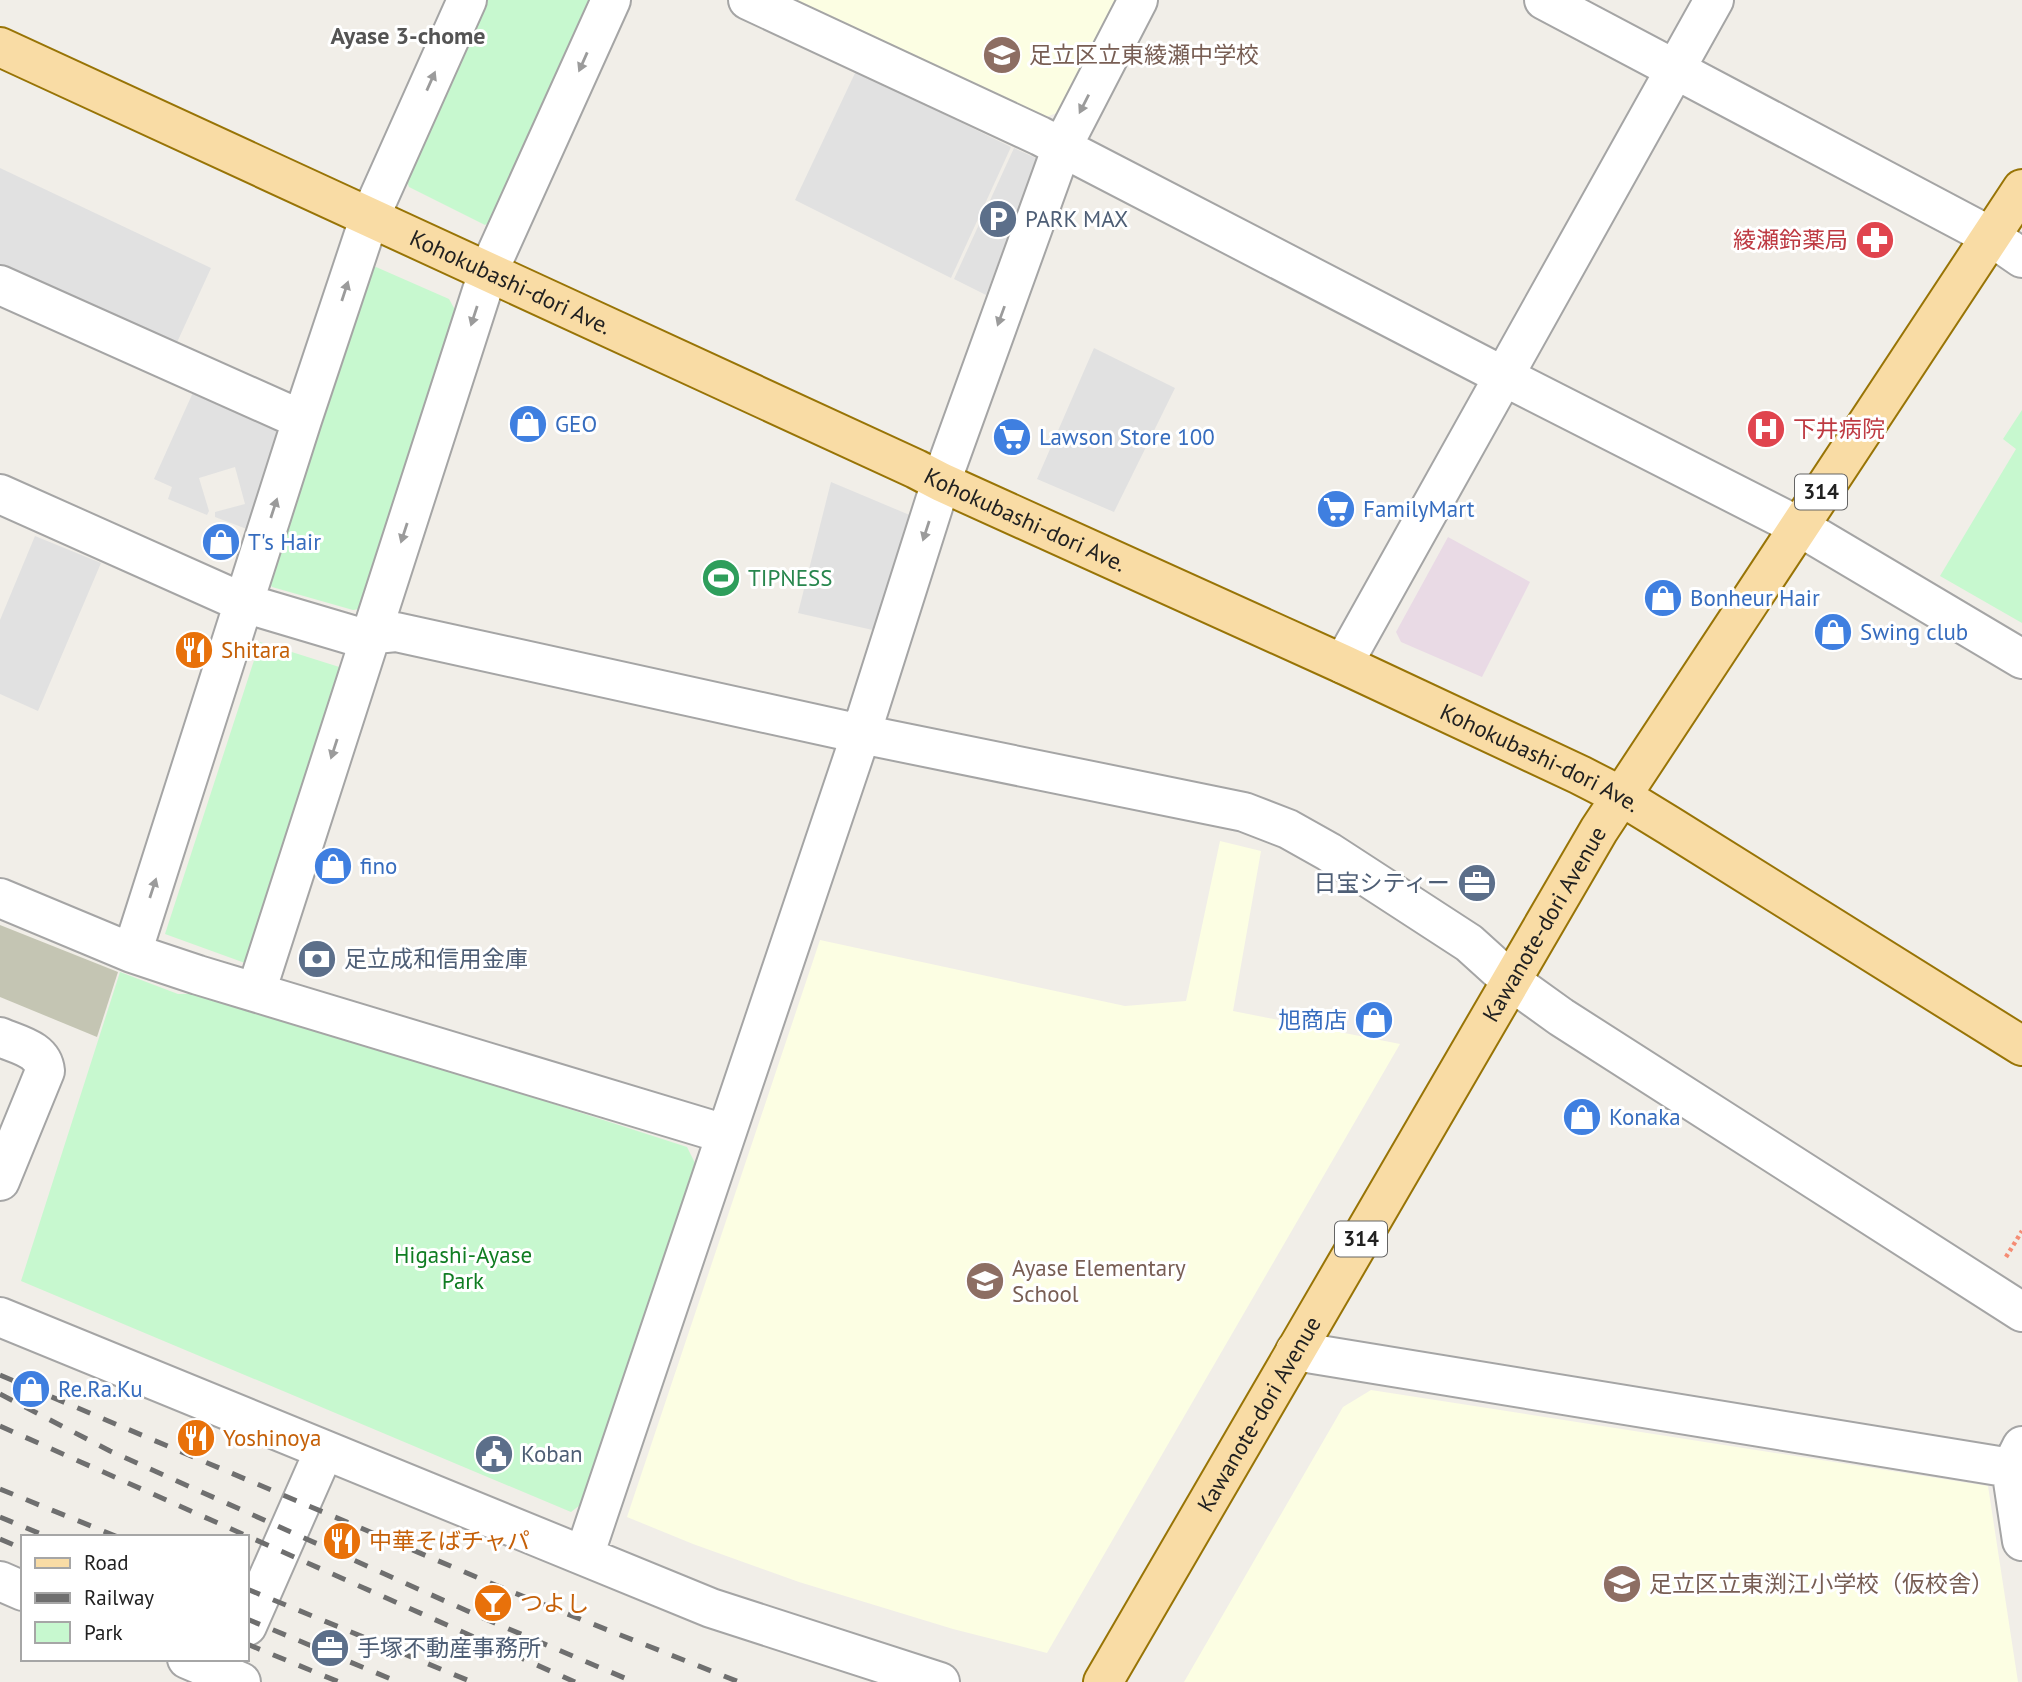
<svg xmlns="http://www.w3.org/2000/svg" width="2022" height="1682" font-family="'PT Sans','Noto Sans JP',sans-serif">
<rect width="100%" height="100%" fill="#f1eee8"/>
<!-- industrial -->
<path fill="#e9dae5" d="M1448 537 1530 582 1482 677 1401 642 1396 632Z"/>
<!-- education -->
<path fill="#fcfee3" d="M796 0H1118L1062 111 1046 117Z
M1220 841 1261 851 1233 1011 1400 1044 1047 1653 953 1629 799 1582 693 1544 627 1517 820 940 1125 1006 1186 1001Z
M1371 1390 1988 1486 2018 1682H1184L1343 1407Z"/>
<!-- construction -->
<path fill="#c4c5b3" d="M0 925 118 972 97 1037 0 997Z"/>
<!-- park -->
<path fill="#c7f8cf" d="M478 0H597L498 216 485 225 409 187 403 171Z
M376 267 449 299 459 317 366 608 353 610 272 587 264 577 364 270Z
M2022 410V623L1940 576 2016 449 2003 439Z
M260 642 352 671 259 968 165 934Z
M120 972 178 994H212L687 1147 695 1163 584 1502 571 1512 21 1281Z"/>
<!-- parking -->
<path fill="#e1e1e1" d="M856 71 1011 147 951 278 795 200Z
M1014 148 1038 159 986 295 954 279Z
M0 168 211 268 174 349 0 271Z
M1094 348 1175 388 1114 512 1037 479Z
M195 388 273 423 280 440 252 531 215 517V512L245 504 235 467 199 478 209 511 207 515 168 499 172 487 154 479Z
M831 482 912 516 877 631 798 613Z
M35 536 101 563 38 711 0 694V620Z"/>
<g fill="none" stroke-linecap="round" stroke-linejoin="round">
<!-- minor casing -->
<g stroke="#a5a5a5" stroke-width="42">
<path id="minor" d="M748 0 1040 136 1503 376 1798 526 2022 659
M1544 0 1990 236 2022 258
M0 285 302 420
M0 494 244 603 355 636 396 632 861 734 1244 812 1288 829 1329 852 1469 943 1511 981 1561 1017 2022 1312
M1343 664 1714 0
M0 898 132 953 198 975 725 1134
M132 953 302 420 369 219 467 0
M256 992 488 272 611 0
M0 1037C18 1045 43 1049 45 1071L0 1181
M0 1317 711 1608 940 1682
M1295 1351 2011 1468
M2022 1446 2011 1468 2022 1541
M584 1556 861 734 941 482 1062 147 1138 0
M0 1581 23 1591
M247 1626 324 1451
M187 1659 241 1682"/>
</g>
<!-- major casing -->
<g stroke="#987406" stroke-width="42">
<g id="major">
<path id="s1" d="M0 47 916 469 941 482 1343 664 1580 775 1621 796 1670 826 2022 1046"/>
<path id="s2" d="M1103 1682 1599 830 2022 189"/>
</g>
</g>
<!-- path -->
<path stroke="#f58c74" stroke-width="4.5" stroke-dasharray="3.5 3.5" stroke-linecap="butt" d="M2006 1257 2022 1231"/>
<!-- minor -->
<use href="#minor" stroke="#fff" stroke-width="38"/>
<!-- major -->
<use href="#major" stroke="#f9dca5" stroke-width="38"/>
<!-- rail -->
<path stroke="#6f6f6f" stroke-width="5" stroke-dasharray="14 14" stroke-linecap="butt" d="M0 1375 507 1590 739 1682
M0 1394 110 1451 483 1618 634 1682
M0 1426 575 1682
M0 1489 118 1537
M0 1517 48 1537
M0 1539 23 1549
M247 1589 472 1682
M247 1619 398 1682
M247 1644 339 1682"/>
</g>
<!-- one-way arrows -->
<defs><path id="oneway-solid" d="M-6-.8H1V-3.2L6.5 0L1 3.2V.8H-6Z" transform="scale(1.75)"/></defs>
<g fill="#9b9b9b">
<use href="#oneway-solid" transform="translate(583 62) rotate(114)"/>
<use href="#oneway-solid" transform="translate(431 81) rotate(-66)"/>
<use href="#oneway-solid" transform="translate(1084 104) rotate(117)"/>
<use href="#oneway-solid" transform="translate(345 291) rotate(-72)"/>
<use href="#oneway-solid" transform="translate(474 316) rotate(108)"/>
<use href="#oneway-solid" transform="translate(1001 316) rotate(110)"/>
<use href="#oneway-solid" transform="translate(274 508) rotate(-72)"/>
<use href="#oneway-solid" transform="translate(926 531) rotate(108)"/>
<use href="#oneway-solid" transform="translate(404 533) rotate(108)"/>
<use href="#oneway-solid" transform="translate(334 749) rotate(108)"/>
<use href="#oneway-solid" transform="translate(153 888) rotate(-72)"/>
</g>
<!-- icons -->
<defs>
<g id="school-disc" transform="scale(2.0125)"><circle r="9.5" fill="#8d6e63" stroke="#fff"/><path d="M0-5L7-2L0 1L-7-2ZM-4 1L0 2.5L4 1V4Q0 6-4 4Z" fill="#fff"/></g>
<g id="parking-disc" transform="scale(2.0125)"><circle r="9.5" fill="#5c6f8a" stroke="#fff"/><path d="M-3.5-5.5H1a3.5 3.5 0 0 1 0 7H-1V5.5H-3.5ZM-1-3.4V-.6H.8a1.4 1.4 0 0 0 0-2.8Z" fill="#fff"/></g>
<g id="pharmacy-disc" transform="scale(2.0125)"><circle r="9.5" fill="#e0444e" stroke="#fff"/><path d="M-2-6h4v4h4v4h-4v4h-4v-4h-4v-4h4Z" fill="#fff"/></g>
<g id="shop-disc" transform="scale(2.0125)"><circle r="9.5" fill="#3f7fe0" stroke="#fff"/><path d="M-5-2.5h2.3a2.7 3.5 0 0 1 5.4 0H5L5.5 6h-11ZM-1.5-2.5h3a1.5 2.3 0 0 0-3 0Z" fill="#fff"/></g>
<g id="hospital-disc" transform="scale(2.0125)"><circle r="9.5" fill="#e0444e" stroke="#fff"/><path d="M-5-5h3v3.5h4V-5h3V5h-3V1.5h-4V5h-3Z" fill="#fff"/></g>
<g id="supermarket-disc" transform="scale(2.0125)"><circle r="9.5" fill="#3f7fe0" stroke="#fff"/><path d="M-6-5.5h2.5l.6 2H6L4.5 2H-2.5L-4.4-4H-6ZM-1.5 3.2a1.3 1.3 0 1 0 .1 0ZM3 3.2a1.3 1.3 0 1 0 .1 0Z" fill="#fff"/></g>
<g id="stadium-disc" transform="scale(2.0125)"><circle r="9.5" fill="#2e9e5b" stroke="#fff"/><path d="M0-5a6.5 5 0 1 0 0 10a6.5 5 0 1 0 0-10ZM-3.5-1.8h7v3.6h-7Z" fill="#fff"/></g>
<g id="restaurant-disc" transform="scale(2.0125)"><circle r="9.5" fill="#e8710a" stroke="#fff"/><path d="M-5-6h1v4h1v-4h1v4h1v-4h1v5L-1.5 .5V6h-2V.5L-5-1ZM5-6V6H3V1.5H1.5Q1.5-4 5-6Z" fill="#fff"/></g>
<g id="office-disc" transform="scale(2.0125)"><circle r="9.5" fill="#5c6f8a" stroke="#fff"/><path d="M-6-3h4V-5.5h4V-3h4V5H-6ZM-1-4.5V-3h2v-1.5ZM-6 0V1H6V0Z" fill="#fff"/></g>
<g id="bank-disc" transform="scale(2.0125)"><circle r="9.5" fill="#5c6f8a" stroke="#fff"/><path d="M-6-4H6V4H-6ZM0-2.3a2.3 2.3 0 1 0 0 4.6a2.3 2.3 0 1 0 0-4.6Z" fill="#fff"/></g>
<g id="civic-disc" transform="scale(2.0125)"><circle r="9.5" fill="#5c6f8a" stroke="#fff"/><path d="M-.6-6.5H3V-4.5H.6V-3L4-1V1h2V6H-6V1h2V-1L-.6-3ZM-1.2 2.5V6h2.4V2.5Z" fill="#fff"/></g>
<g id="bar-disc" transform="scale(2.0125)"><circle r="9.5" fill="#e8710a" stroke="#fff"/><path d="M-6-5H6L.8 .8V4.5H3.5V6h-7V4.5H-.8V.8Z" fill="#fff"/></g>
</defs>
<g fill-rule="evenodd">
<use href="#school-disc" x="1002" y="55"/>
<use href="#parking-disc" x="998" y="219"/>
<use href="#pharmacy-disc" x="1875" y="240"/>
<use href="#shop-disc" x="528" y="424"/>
<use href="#hospital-disc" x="1766" y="429"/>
<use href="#supermarket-disc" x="1012" y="437"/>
<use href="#supermarket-disc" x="1336" y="509"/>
<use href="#shop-disc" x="221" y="542"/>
<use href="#stadium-disc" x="721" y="578"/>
<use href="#shop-disc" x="1663" y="598"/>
<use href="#shop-disc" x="1833" y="632"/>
<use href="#restaurant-disc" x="194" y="650"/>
<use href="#shop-disc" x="333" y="866"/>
<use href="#office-disc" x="1477" y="883"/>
<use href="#bank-disc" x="317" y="959"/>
<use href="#shop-disc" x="1374" y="1020"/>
<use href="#shop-disc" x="1582" y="1117"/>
<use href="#school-disc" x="985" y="1281"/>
<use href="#shop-disc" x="31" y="1389"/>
<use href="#restaurant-disc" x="196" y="1438"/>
<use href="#civic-disc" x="494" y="1454"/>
<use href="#restaurant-disc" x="342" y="1541"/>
<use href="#school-disc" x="1622" y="1584"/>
<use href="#bar-disc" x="493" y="1603"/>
<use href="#office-disc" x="330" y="1648"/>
</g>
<g text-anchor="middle" stroke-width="6" stroke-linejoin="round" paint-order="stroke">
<!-- shield labels -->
<g fill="#fff" stroke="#646464" stroke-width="2">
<rect x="1795" y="474.5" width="52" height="35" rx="5"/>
<rect x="1335" y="1221.5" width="52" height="35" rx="5"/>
</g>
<g font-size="21" font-weight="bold" fill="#212121">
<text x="1821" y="499">314</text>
<text x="1361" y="1246">314</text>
</g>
<!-- education labels -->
<g font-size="23" fill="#785e54" stroke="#fff" text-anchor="start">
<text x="1029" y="63">足立区立東綾瀬中学校</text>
<text x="1012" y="1276">Ayase Elementary<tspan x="1012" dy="26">School</tspan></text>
<text x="1649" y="1592">足立区立東渕江小学校（仮校舎）</text>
</g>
<!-- service labels -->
<g font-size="23" fill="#4e5e75" stroke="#fff" text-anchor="start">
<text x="1025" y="227">PARK MAX</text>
<text x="1450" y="891" text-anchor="end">日宝シティー</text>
<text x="344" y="967">足立成和信用金庫</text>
<text x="521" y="1462">Koban</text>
<text x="357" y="1656">手塚不動産事務所</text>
</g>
<!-- health labels -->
<g font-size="23" fill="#be3a42" stroke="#fff" text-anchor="end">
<text x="1848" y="248">綾瀬鈴薬局</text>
<text x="1793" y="437" text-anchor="start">下井病院</text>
</g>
<!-- street labels -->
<g font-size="23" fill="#212121" stroke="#fff">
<text dy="8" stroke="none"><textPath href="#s1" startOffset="562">Kohokubashi-dori Ave.</textPath></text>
<text dy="8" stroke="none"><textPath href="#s1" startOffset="1129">Kohokubashi-dori Ave.</textPath></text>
<text dy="8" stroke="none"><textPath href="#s1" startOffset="1696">Kohokubashi-dori Ave.</textPath></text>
<text dy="8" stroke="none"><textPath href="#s2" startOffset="877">Kawanote-dori Avenue</textPath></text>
<text dy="8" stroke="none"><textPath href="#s2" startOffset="310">Kawanote-dori Avenue</textPath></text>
</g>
<!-- shop labels -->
<g font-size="23" fill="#366cbe" stroke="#fff" text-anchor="start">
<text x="555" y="432">GEO</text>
<text x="1039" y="445">Lawson Store 100</text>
<text x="1363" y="517">FamilyMart</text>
<text x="248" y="550">T's Hair</text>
<text x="1690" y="606">Bonheur Hair</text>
<text x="1860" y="640">Swing club</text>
<text x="360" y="874">fino</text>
<text x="1347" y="1028" text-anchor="end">旭商店</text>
<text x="1609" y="1125">Konaka</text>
<text x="58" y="1397">Re.Ra.Ku</text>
</g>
<!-- leisure labels -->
<g font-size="23" fill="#27864d" stroke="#fff" text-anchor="start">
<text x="748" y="586">TIPNESS</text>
</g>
<!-- food labels -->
<g font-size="23" fill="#c56008" stroke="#fff" text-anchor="start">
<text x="221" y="658">Shitara</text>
<text x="223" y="1446">Yoshinoya</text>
<text x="369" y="1549">中華そばチャパ</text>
<text x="520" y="1611">つよし</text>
</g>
<!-- park labels -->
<g font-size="23" fill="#107d22" stroke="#fff">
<text x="463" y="1263">Higashi-Ayase<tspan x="463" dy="26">Park</tspan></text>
</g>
<!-- neighbourhood labels -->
<g font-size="24" font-weight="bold" fill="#545454" stroke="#fff">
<text x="408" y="44">Ayase 3-chome</text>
</g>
</g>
<!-- legend -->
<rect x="21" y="1535" width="228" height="126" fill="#ffffff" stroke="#a6a6a6" stroke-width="2"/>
<rect x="35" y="1558" width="35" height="10" fill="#f9dca5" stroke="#a6a6a6" stroke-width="2"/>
<text x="84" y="1570" font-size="21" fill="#212121">Road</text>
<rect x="35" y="1593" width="35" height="10" fill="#6f6f6f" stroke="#a6a6a6" stroke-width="2"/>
<text x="84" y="1605" font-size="21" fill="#212121">Railway</text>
<rect x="35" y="1622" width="35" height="21" fill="#c7f8cf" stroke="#a6a6a6" stroke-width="2"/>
<text x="84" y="1640" font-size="21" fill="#212121">Park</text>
</svg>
